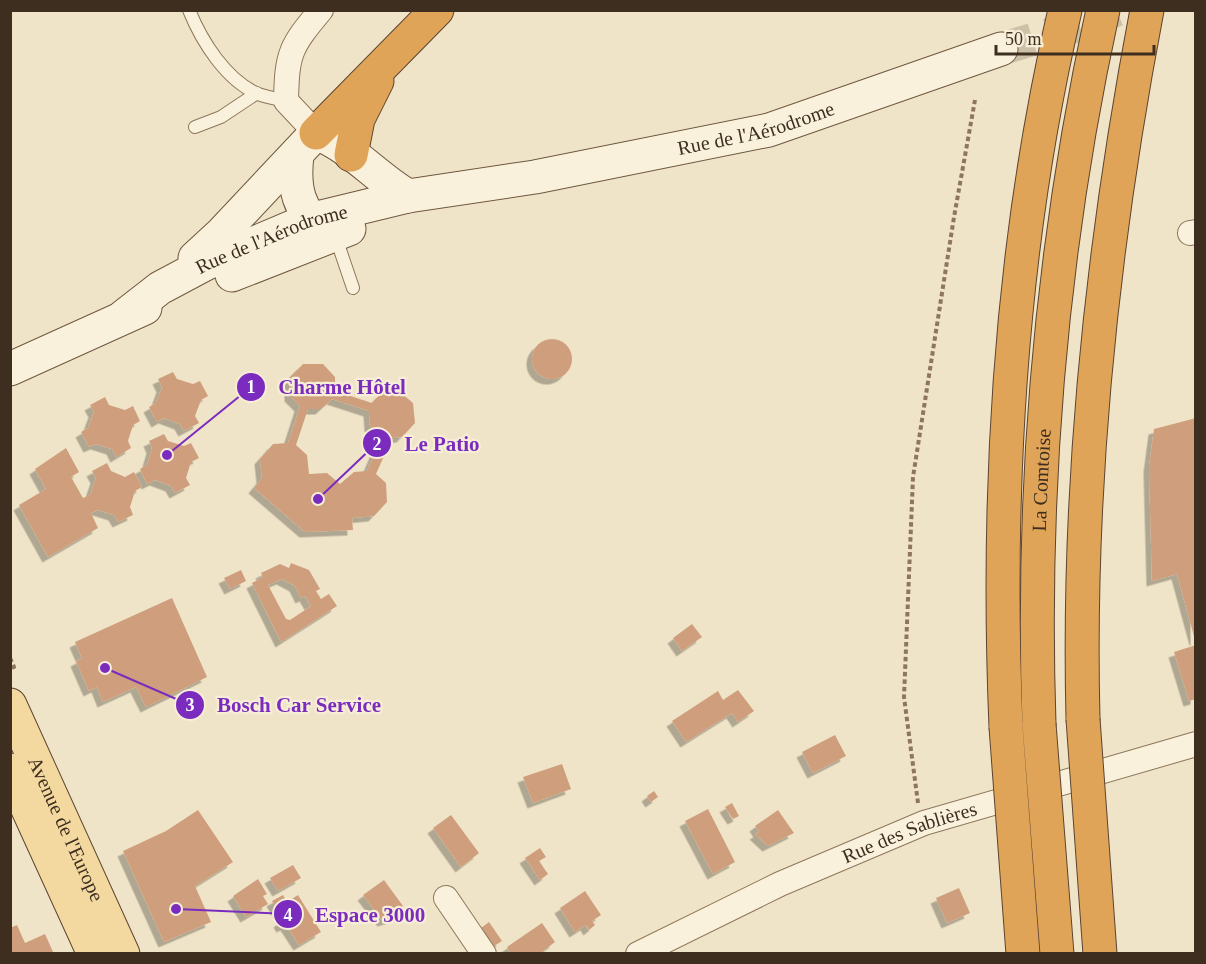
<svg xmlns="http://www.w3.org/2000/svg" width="1206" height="964" font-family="'Times New Roman',serif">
<defs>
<filter id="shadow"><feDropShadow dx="-5.5" dy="5.5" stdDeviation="0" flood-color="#0004"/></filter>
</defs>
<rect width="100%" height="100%" fill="#f0e4c8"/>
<!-- building -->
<path fill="#cf9f7d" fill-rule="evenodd" filter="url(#shadow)" d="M532 359a20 20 0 1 1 40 0a20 20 0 1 1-40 0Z
M303 364H323L335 377V391L372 403 381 393 400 392 413 403 415 423 402 437 392 438 376 474 386 483 387 502 374 516 352 518 353 530 305 532 254 488 262 478 260 459 273 444 288 443 300 406 290 396V377ZM332 399 369 411 370 426 382 436 367 471 354 472 340 484 327 473 309 474 307 455 296 445 308 409H321Z
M173 372 177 379 193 384 200 381 208 396 201 400 195 416 199 423 184 431 180 424 164 418 157 422 149 407 156 403 162 387 158 379Z
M105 397 109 405 125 410 133 406 140 421 133 425 128 441 131 448 116 457 112 449 96 444 89 447 81 432 88 428 94 412 90 405Z
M1196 418V640H1195L1177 574 1152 581 1149 467 1154 429Z
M164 434 168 441 184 446 191 443 199 458 191 462 186 478 190 485 175 493 171 486 155 480 147 484 140 469 147 465 152 448 149 441Z
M66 448 79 472 71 477 83 498 90 495 96 478 92 471 107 463 111 471 125 477 134 472 142 487 135 491 130 507 133 515 118 522 114 515 98 510 91 513 98 528 48 557 19 505 46 489 35 469Z
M291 563 309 570 320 589 316 591 321 599 329 594 337 606 281 642 252 583 263 577 261 573 280 564 289 568ZM282 579 295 586 301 598 305 596 311 606 290 620 286 619 268 585Z
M241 570 246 581 230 589 224 578Z
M172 598 207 677 146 707 136 687 103 702 97 687 89 691 76 661 82 658 75 642Z
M692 624 702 637 682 651 673 638Z
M1196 645V699L1189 701 1174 652Z
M738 690 754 711 738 722 732 713 686 742 672 721 718 691 723 700Z
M835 735 846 756 813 773 802 752Z
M562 764 571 789 533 803 523 777Z
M654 791 658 797 651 802 647 796Z
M732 803 739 816 733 819 725 807Z
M708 809 735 862 713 874 685 821Z
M198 810 233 862 195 886 211 922 164 942 123 851 166 831Z
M778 810 794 833 768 846 755 834 759 832 755 826Z
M451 815 479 853 461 867 433 828Z
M540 848 546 857 539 861 548 874 540 880 525 858Z
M293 865 301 878 278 891 270 878Z
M258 879 267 894 263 896 268 904 246 917 233 896Z
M384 880 403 906 391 915 393 918 383 921 363 895Z
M959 888 970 913 947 923 936 898Z
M585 891 601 915 592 921 595 925 589 930 586 925 575 932 560 908Z
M283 895 287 902 298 895 321 932 299 945 286 925 282 927 279 922 283 919 272 901Z
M489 922 502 941 494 946 481 928Z
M542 923 555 942 539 954H511L507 947Z
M17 925 25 943 45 934 54 954H10V928Z"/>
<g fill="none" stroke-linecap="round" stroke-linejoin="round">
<!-- secondary-tunnel -->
<path stroke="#ccc0a6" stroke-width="33" stroke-dasharray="33 16" stroke-linecap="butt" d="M1001 49 1090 22 1116 10"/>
<!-- lane casing -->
<g stroke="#8d765c" stroke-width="14">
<path id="lane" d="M189 10C202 42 226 80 258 94 267 97 277 99 286 101
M195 127 221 117 257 93
M335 235 353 288"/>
</g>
<!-- street casing -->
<g stroke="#8d765c" stroke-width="26">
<g id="street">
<path d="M316 133 286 101C287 53 290 47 321 10"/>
<path d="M1190 233 1196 232"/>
<path d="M446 898 484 954"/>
<path id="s1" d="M638 954 780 884 924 823 1196 744"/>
</g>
</g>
<!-- secondary casing -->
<g stroke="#6f573f" stroke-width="35">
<g id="secondary">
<path d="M297 155C293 189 298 209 324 233"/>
<path d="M195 258 220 235 316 133C351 146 376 178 408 196"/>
<path d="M232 275 349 229"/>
<path id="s2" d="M124 316 160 288 207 263 309 220 408 196 535 177 769 130 1001 49"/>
<path d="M10 369 145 308"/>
</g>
</g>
<!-- primary casing -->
<g stroke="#5b4430" stroke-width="35">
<g id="primary">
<path id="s3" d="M10 705 123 954"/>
<path d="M10 770 94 954"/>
</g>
</g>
<!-- highway casing -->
<g stroke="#5b4430" stroke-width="35">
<g id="highway">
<path d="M316 133 437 10"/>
<path d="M351 155 358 119 377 81"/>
<path d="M1083 719C1077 480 1102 245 1147 10"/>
<path id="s4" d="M1039 724C1031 486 1052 243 1103 10"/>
<path d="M1006 727C996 490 1011 242 1065 10"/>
</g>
</g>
<!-- path -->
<path stroke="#8d765c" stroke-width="4" stroke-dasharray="4.5 3" stroke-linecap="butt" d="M10 658 14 667 10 668
M918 803 904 697 913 477 954 217 975 100"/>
<!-- lane -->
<use href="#lane" stroke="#faf1dc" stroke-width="12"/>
<!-- street -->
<use href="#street" stroke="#faf1dc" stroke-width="24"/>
<!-- secondary -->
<use href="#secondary" stroke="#faf1dc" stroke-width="33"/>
<!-- primary -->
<use href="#primary" stroke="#f3d9a0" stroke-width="33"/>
<!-- highway -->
<use href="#highway" stroke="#e0a458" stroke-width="33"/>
<!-- highway-bridge casing -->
<g stroke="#5b4430" stroke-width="35" stroke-linecap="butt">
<path id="highway-bridge" d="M1083 719 1100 954
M1039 724 1057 954
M1006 727 1023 954"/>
</g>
<!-- highway-bridge -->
<use href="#highway-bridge" stroke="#e0a458" stroke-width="33"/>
</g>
<g text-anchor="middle" stroke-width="4.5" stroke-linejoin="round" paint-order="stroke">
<!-- street labels -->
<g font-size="20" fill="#3d2e20" stroke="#f7eed8">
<text dy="7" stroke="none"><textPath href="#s2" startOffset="666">Rue de l'Aérodrome</textPath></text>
<text dy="7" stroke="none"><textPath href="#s2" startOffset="168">Rue de l'Aérodrome</textPath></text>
<text dy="7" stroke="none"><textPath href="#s4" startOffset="244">La Comtoise</textPath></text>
<text dy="7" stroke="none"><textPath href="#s3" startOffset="136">Avenue de l'Europe</textPath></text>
<text dy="7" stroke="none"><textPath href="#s1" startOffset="298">Rue des Sablières</textPath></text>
</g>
</g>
<!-- callouts -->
<path fill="none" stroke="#7b2cbf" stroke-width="2" d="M167 455L251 387M318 499L377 443M105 668L190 705M176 909L288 914"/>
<g fill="#7b2cbf" stroke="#f7eed8" stroke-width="2">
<circle cx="167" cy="455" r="6"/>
<circle cx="318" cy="499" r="6"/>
<circle cx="105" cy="668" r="6"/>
<circle cx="176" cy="909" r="6"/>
<circle cx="251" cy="387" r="15"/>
<circle cx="377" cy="443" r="15"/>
<circle cx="190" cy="705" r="15"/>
<circle cx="288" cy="914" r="15"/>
</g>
<g font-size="18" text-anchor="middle" font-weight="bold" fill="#fff">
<text x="251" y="393">1</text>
<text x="377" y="450">2</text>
<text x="190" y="711">3</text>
<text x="288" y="921">4</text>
</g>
<g font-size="21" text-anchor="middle" font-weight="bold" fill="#7b2cbf" stroke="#f7eed8" stroke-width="4.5" stroke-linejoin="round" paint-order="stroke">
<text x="342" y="394">Charme Hôtel</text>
<text x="442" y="451">Le Patio</text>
<text x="299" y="712">Bosch Car Service</text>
<text x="370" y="922">Espace 3000</text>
</g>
<!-- border -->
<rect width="1206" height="964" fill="none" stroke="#3d2e20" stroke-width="24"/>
<!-- scale -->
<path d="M996 45v9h158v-9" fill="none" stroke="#3d2e20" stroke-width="3"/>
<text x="1005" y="45" font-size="18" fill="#3d2e20" stroke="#f7eed8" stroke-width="4.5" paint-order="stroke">50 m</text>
</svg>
